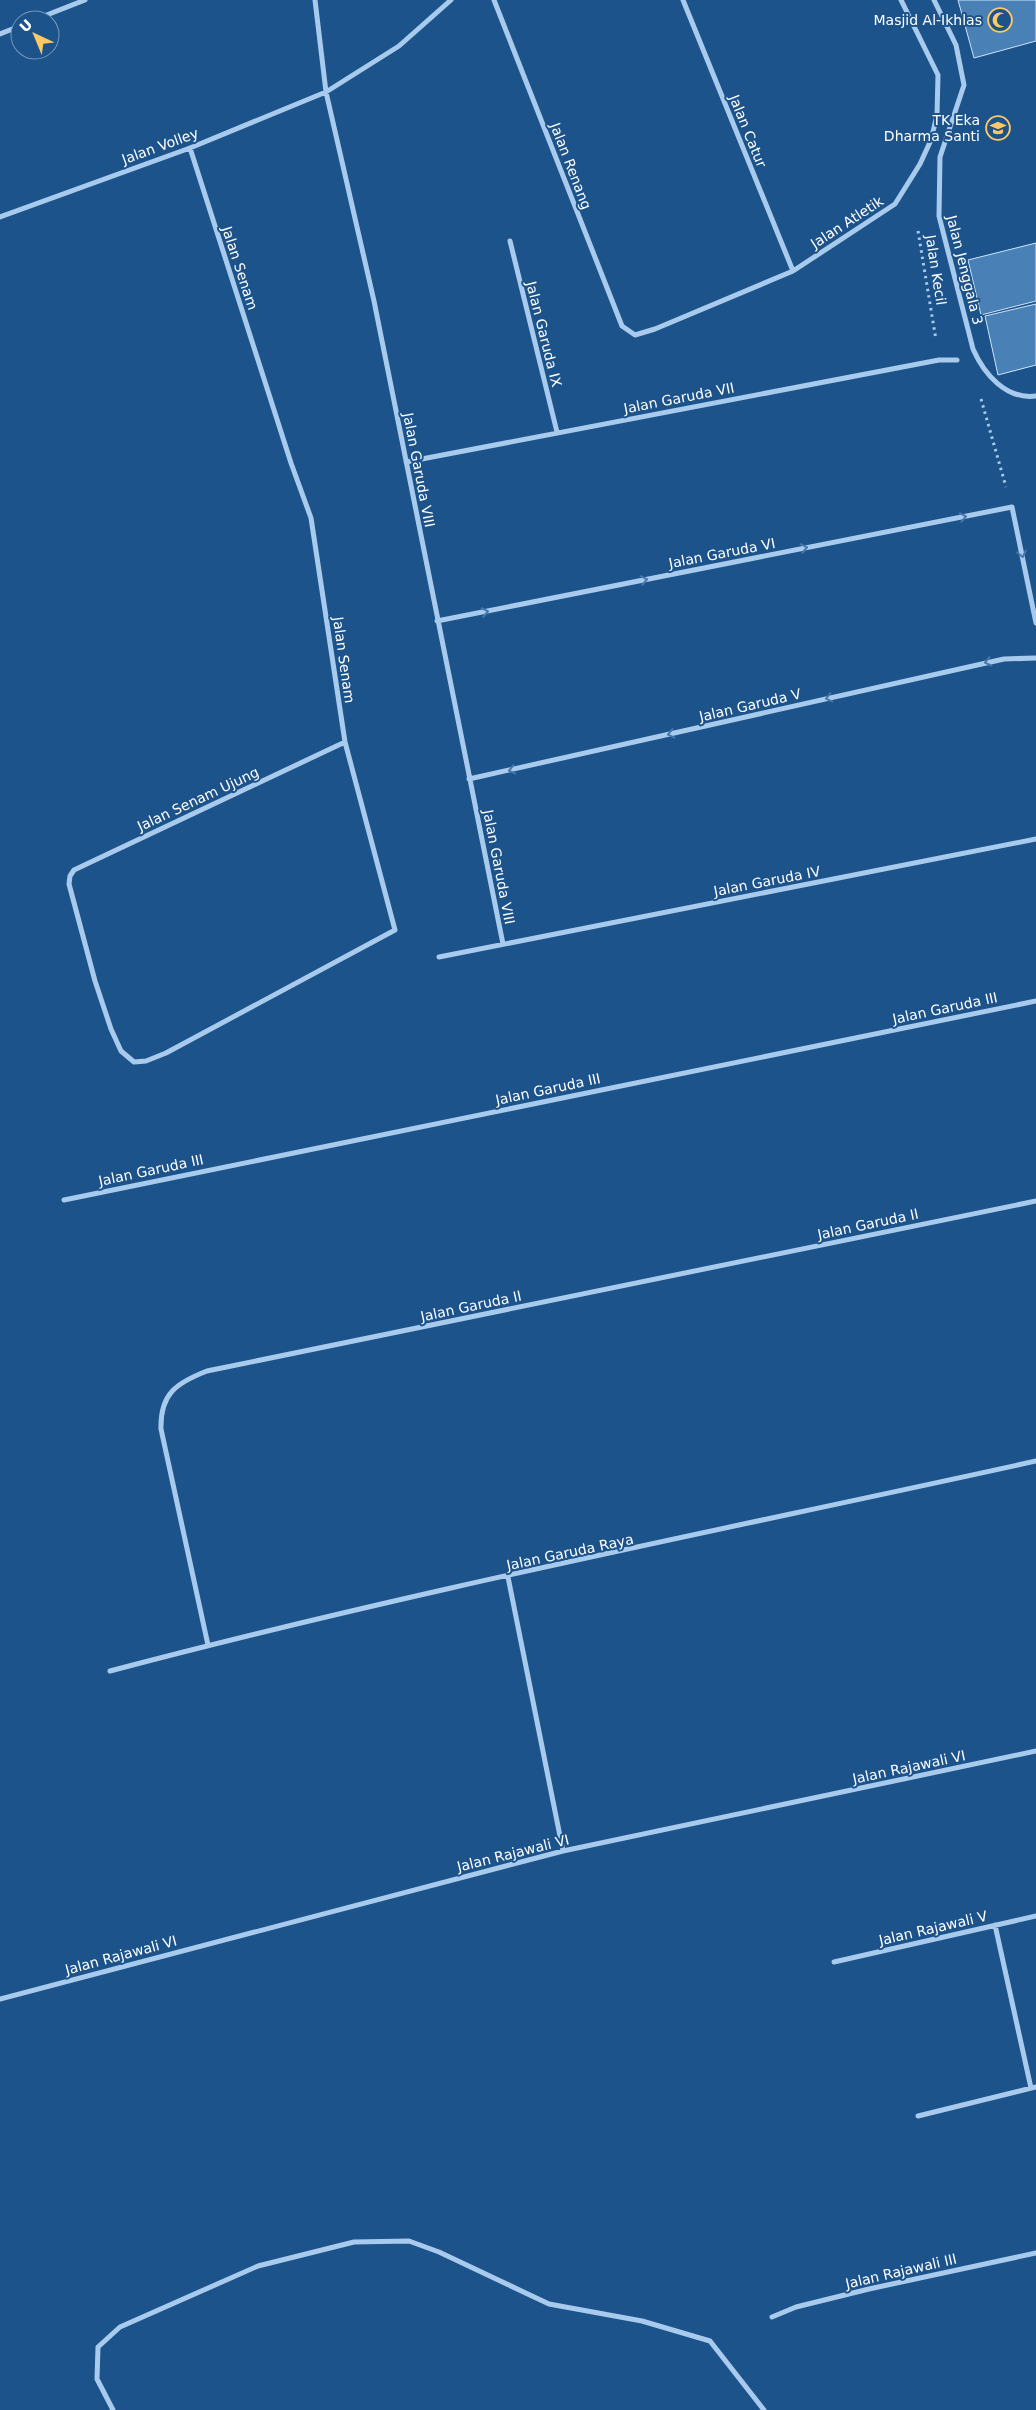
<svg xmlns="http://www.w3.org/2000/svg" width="1036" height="2410" font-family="'DejaVu Sans',sans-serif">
<rect width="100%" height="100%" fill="#1c538b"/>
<!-- building -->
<path fill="#4980b5" stroke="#cde4f9" d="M958 0H1036V41L974 58Z
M1036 243V301L981 315 968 260Z
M1036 304V365L998 375 985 316Z"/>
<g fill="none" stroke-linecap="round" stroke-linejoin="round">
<!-- path -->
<path stroke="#a8cbed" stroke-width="3" stroke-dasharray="2.5 4" stroke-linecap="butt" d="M918 231 936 340
M981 399 1006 487"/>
<!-- minor -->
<path stroke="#a8cbed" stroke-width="5" d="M315 0 326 92 374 301 503 944
M494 0 622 326 635 335 655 329 793 271 895 204 920 164 931 140 937 115 938 75 901 0
M683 0 793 271
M934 0 956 45 964 85 940 157 939 216 973 349C984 374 1006 400 1036 396
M34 20 85 0
M0 34 20 26
M190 148 291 463 311 518 345 742 395 930 166 1053 146 1061 134 1062 121 1051 111 1029 95 981 69 884 70 876 74 870 345 742
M0 217 190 148 326 92 399 46 451 0
M510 241 557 432
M406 462 939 360H957
M437 621 1012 507 1036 623
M469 779 1004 659 1036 658
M439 957 1036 839
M64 1200 1036 1001
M508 1577 563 1851
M208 1645 161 1429C160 1394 176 1383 207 1371L1036 1201
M110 1671C416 1590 727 1529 1036 1461
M995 1925 1031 2088
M834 1962 1036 1916
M0 1999 563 1851 1036 1751
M918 2116 1036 2087
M772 2317 796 2307 869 2289 1036 2253
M113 2410 97 2379 98 2347 120 2327 258 2266 354 2242 409 2241 439 2252 549 2304 642 2321 710 2341 764 2410"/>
</g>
<!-- one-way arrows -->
<defs><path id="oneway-chevron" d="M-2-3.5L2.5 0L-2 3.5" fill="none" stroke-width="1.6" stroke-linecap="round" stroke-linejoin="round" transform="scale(1.25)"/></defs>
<g stroke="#4677a8">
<use href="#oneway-chevron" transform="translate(963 517) rotate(-11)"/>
<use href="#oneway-chevron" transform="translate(804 548) rotate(-11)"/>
<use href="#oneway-chevron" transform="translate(1022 554) rotate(78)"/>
<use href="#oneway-chevron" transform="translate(644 580) rotate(-11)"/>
<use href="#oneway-chevron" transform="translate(485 612) rotate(-11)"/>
<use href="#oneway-chevron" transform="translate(988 662) rotate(167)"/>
<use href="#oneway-chevron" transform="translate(829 698) rotate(167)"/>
<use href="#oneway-chevron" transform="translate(671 734) rotate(167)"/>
<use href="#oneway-chevron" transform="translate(512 770) rotate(167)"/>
</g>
<!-- icons -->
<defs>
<g id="mosque-ring" transform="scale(1.25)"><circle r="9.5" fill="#1c538b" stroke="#fdc866" stroke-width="1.5"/><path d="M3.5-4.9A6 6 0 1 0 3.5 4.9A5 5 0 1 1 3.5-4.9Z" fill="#fdc866"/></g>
<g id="school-ring" transform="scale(1.25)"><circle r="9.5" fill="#1c538b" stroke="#fdc866" stroke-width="1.5"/><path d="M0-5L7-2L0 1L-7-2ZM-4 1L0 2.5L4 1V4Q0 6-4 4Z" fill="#fdc866"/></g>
</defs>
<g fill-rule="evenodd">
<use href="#mosque-ring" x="1000" y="20"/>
<use href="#school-ring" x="998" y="128"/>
</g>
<g text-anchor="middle" stroke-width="4" stroke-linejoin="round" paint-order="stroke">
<!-- poi labels -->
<g font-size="14" fill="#fff" stroke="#1c538b" text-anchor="end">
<text x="982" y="25">Masjid Al-Ikhlas</text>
<text x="980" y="125">TK Eka<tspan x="980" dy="16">Dharma Santi</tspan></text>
</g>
<!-- street labels -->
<g font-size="14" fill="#fff" stroke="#1c538b">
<text transform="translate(748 131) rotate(68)" y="5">Jalan Catur</text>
<text transform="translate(160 146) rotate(-20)" y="5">Jalan Volley</text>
<text transform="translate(571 166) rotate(69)" y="5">Jalan Renang</text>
<text transform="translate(847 222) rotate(-33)" y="5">Jalan Atletik</text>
<text transform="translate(240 268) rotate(72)" y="5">Jalan Senam</text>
<text transform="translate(936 270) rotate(81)" y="5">Jalan Kecil</text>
<text transform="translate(965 270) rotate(76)" y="5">Jalan Jenggala 3</text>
<text transform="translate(544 334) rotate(76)" y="5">Jalan Garuda IX</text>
<text transform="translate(679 398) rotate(-11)" y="5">Jalan Garuda VII</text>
<text transform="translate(419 470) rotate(79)" y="5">Jalan Garuda VIII</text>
<text transform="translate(722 553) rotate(-11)" y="5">Jalan Garuda VI</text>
<text transform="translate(344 660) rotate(82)" y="5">Jalan Senam</text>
<text transform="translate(750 705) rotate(-13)" y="5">Jalan Garuda V</text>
<text transform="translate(198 799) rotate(-25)" y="5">Jalan Senam Ujung</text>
<text transform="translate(499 867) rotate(79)" y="5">Jalan Garuda VIII</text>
<text transform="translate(767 881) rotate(-11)" y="5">Jalan Garuda IV</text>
<text transform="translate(945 1008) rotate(-12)" y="5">Jalan Garuda III</text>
<text transform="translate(548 1089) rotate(-12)" y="5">Jalan Garuda III</text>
<text transform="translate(151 1170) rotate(-12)" y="5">Jalan Garuda III</text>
<text transform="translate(868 1224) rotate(-12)" y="5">Jalan Garuda II</text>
<text transform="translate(471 1306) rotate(-12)" y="5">Jalan Garuda II</text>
<text transform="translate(570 1552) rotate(-12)" y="5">Jalan Garuda Raya</text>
<text transform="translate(909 1767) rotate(-12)" y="5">Jalan Rajawali VI</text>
<text transform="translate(513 1853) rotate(-14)" y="5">Jalan Rajawali VI</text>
<text transform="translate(933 1928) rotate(-13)" y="5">Jalan Rajawali V</text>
<text transform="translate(121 1955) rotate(-15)" y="5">Jalan Rajawali VI</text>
<text transform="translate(901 2271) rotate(-13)" y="5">Jalan Rajawali III</text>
</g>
</g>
<!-- north arrow -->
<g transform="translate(35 35) rotate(316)"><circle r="24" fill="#1c538b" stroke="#7798b9"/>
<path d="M0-4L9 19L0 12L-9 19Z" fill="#fdc866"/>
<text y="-8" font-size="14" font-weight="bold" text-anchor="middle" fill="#ffffff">U</text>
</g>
</svg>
